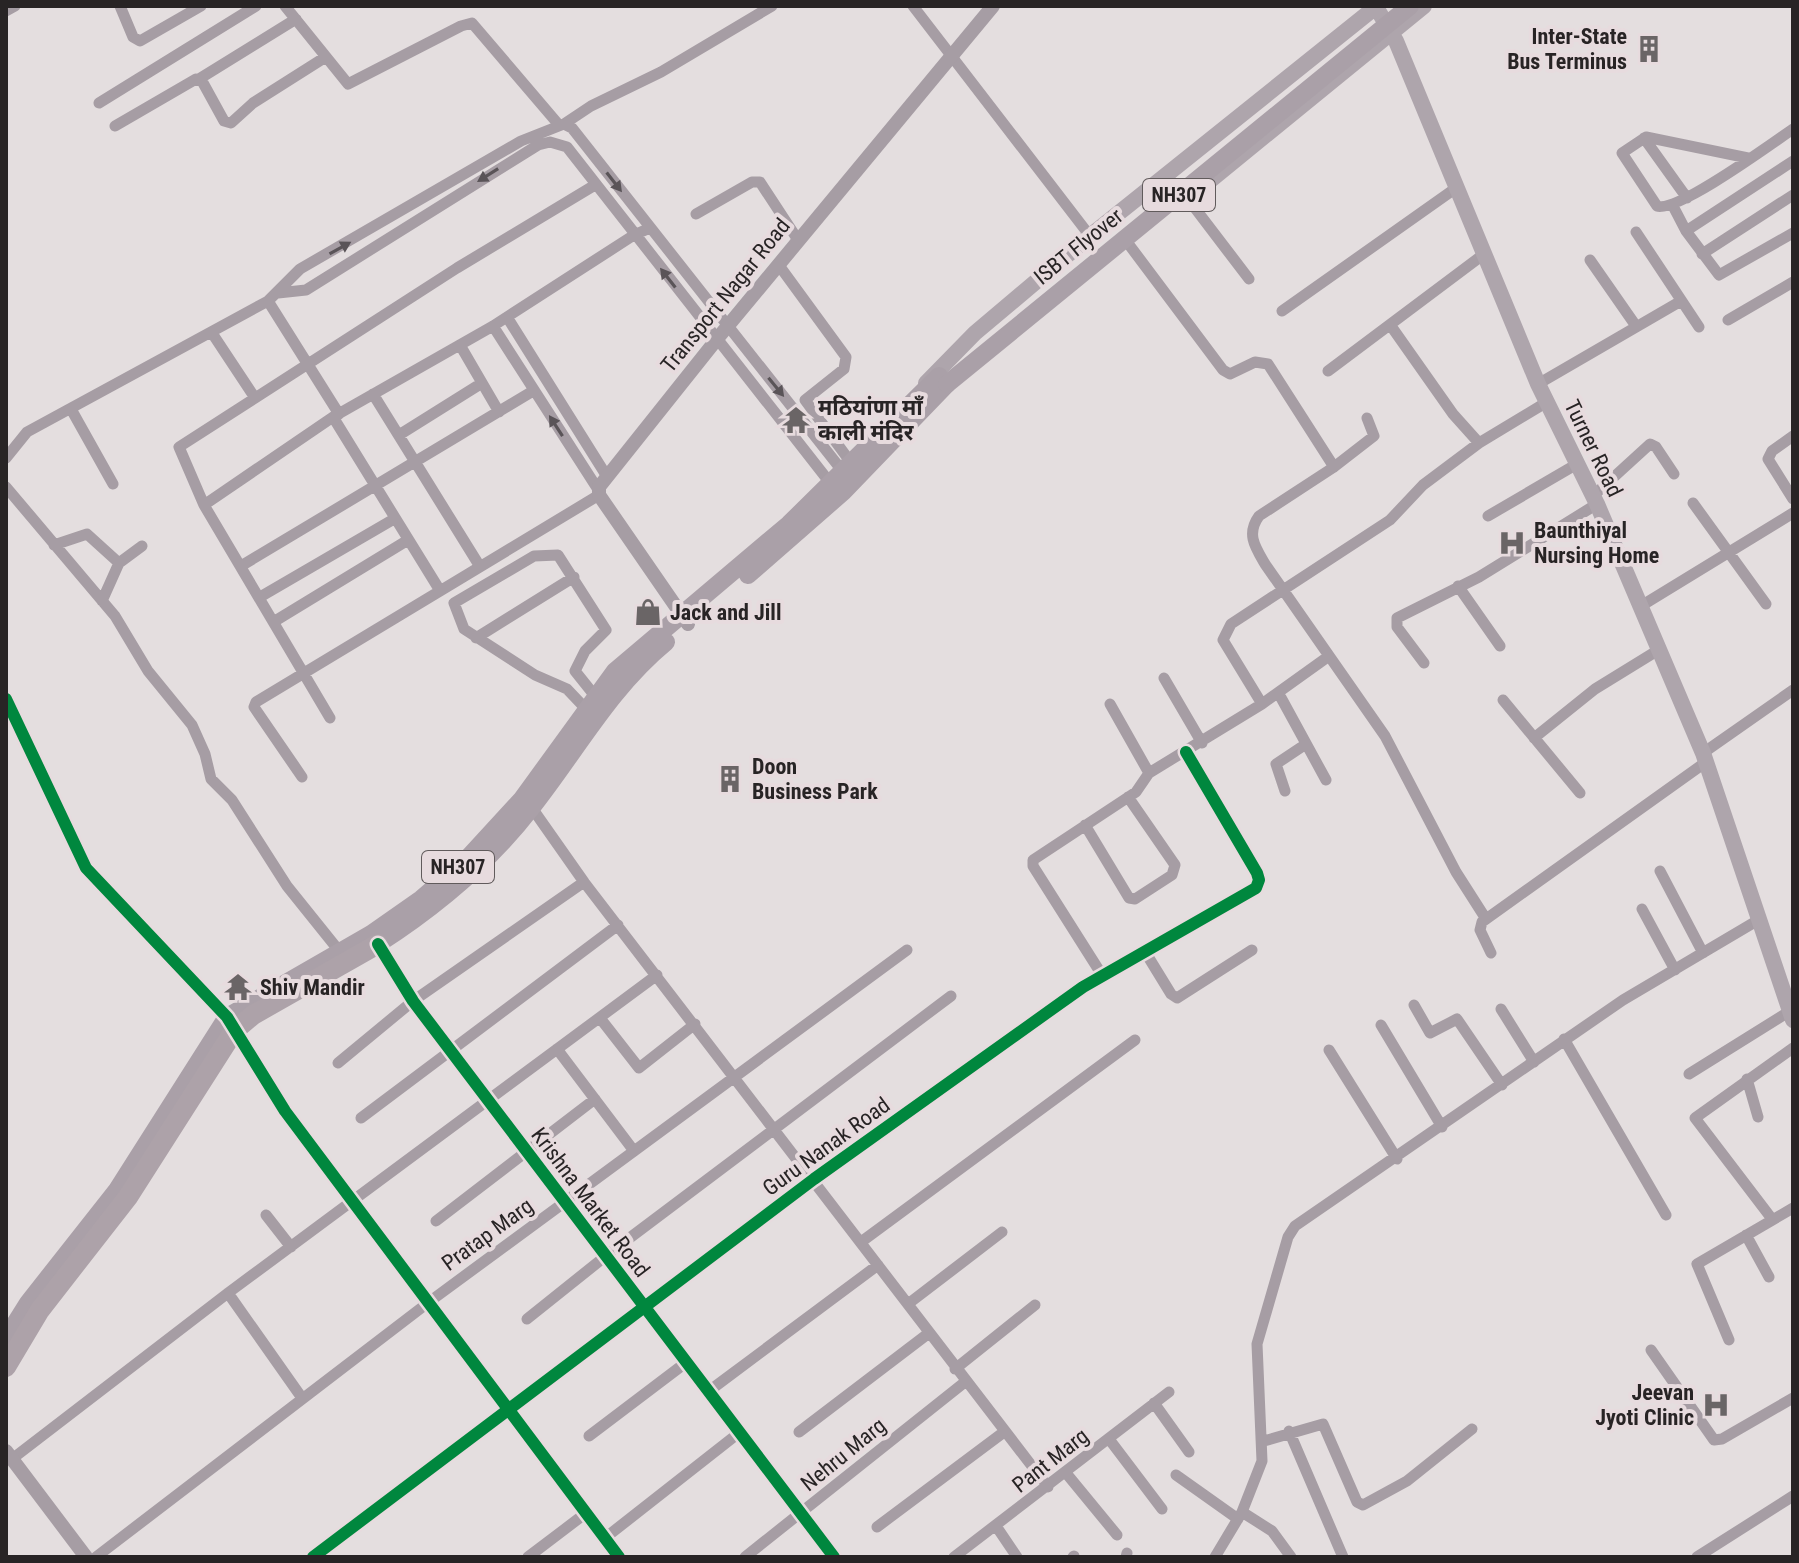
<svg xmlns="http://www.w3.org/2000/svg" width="1799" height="1563" font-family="'Roboto Condensed','Noto Sans Devanagari',sans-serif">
<rect width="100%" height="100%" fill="#e4dedf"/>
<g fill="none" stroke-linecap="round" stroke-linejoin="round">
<!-- minor -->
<path stroke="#a69da4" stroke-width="11" d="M120 6 133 37 140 41 201 6
M285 6 348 84 461 26 472 23 559 125
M913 6 1090 236
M6 11 15 6
M199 79 296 19
M99 103 256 6
M564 124 572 128 844 473
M115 126 196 79 202 81 224 121 231 123 253 103 324 58
M1644 138 1687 198
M1748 158 1646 137 1622 153 1657 206C1677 213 1771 144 1793 129
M1188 199 1249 279
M1673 206 1686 231 1719 275 1793 233
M696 214 752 182H760L798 240
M1686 231 1793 161
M1636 232 1699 327
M1130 246 1223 370 1230 374 1255 362 1268 364 1334 467 1374 436 1367 418
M1702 254 1793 195
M1590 260 1636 326
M778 264 846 357 844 369 805 400 852 464
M278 293 306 290 538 145 550 142 567 147 831 484
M268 301 339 414
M1282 311 1456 188
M507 317 606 475
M1728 320 1793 282
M493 326 599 491
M1391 326 1453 414 1479 443
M212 333 255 398
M460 345 499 412
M1328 371 1484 254
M1538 384 1681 301
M373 394 479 565
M71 409 113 484
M333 417 439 589
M399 435 482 383
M1793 436 1772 451 1768 459 1793 499
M6 458 27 432 268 301 300 269 521 141 564 124 591 106 661 72 772 6
M1334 467 1259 516C1246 534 1255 547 1265 564L1385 736 1456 872 1486 919
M6 487 115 616 148 671 192 725 205 754 211 779 232 800 287 886 340 952
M1593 496 1650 444 1656 447 1674 474
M1693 503 1766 604
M204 505 333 417 493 326 634 235 650 228
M1488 516 1577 464
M54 545 87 534 119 563 102 601
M119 563 142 546
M241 566 533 391
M1458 586 1500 646
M260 597 394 519
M1641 606 1793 513
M275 621 408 540
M476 638 574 577
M1424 663 1397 627V618L1479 577 1597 504
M1164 678 1202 743
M1279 694 1326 780
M6 699 86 868 227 1017 285 1111 619 1557
M1503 700 1580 793
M1110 704 1149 773
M1262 704 1329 656
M586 709 567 689 535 675 464 629 454 603 534 556 558 555 606 630 585 651 575 671 595 696
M330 718 204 505 179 447 457 268 595 185
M1534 738 1595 689 1660 649
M1703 753 1793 690
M302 777 254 707 256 702 599 495
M1285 791 1276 764 1306 744
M532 808 584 882 1048 1487
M1085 825 1129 898 1135 899 1172 875 1175 865 1128 797
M1660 871 1703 953
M1642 909 1675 970
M378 944 413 1001 834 1557
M1144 950 1171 994 1177 998 1252 950
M1491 953 1480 930 1482 922 1706 762
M1102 975 1033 866V860L1136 792 1149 773 1262 704 1223 640 1231 624 1390 520 1423 485 1479 443 1547 402
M1414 1005 1430 1033 1457 1019 1502 1085
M1501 1009 1534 1062
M600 1018 639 1068 695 1024
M1381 1025 1442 1127
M1564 1039 1666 1215
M557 1049 634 1151
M1329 1050 1397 1159
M338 1063 413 1001 584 882
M1689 1074 1790 1011
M1747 1079 1758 1117
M361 1118 618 925
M266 1215 291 1247
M1772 1219 1695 1118 1793 1048
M436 1221 595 1099
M1746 1235 1769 1277
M861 1242 1135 1040
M228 1293 302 1398
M908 1304 1002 1232
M527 1319 607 1255 951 996
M1729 1340 1697 1264 1793 1208
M1651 1350 1714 1440 1722 1439 1793 1398
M955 1369 1035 1305
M709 1391 878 1265
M1154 1403 1189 1452
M1289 1431 1343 1557
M799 1432 929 1333
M589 1436 688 1361
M1109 1439 1162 1509
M1264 1441 1323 1424 1357 1502 1363 1505 1407 1481 1472 1429
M12 1459 228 1293 657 975
M1066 1473 1117 1535
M1176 1475 1238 1519
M1242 1512 1272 1531 1291 1557
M996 1526 1017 1557
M877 1527 1004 1432
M605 1538 740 1432
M96 1557 429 1302 907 950
M313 1557 814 1179 1083 987 1256 888 1259 880 1257 873 1186 752
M528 1557 586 1513
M745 1557 965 1382
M954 1557 1169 1392
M1073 1557 1074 1556
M1126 1557 1127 1553
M1215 1557 1242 1512 1262 1461 1257 1344 1288 1237 1295 1226 1623 1000 1760 919
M1697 1557 1793 1496"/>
<!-- tertiary -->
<path stroke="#a69da4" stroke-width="14" d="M688 624 599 495V487L717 339 993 6
M6 1451 86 1557"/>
<!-- secondary -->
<path stroke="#aea5ac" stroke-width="16" d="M1376 7 1396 41 1538 384 1597 504 1703 753 1793 1020
M1196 192 1424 6
M926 383 975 333 1090 236 1377 6"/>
<!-- trunk -->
<path stroke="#aaa0a8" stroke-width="18" d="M748 575 843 492 947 384
M378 944C437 906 489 863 532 807 577 750 609 689 666 642
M6 1338 28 1303 117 1190 227 1017 371 934 421 899 465 861 522 799 615 671 789 524 939 376"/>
<!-- motorway -->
<path stroke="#ada2a9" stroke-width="20" d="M6 1367 40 1310 128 1197 234 1031 253 1015 378 944"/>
<!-- trunk-bridge -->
<path stroke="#aaa0a8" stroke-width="18" d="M947 384 1410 6"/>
<!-- cycleway casing -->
<g stroke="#e7dbde" stroke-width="17">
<path id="cycleway" d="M6 699 86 868 227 1017 285 1111 619 1557
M378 944 413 1001 834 1557
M313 1557 814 1179 1083 987 1256 888 1259 880 1257 873 1186 752"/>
</g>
<!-- cycleway -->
<use href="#cycleway" stroke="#00873e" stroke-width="12"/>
</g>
<!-- one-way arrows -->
<defs><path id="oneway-solid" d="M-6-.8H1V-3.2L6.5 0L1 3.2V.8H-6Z" transform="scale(2)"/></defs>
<g fill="#5a5458">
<use href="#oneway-solid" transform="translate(488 175) rotate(148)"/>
<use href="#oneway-solid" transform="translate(614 182) rotate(52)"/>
<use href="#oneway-solid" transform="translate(340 248) rotate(-29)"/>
<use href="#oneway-solid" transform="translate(668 278) rotate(-128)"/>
<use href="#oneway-solid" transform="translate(776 387) rotate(51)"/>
<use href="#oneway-solid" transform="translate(556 426) rotate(-123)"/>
</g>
<!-- icons -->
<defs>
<g id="building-bare" transform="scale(2.16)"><path d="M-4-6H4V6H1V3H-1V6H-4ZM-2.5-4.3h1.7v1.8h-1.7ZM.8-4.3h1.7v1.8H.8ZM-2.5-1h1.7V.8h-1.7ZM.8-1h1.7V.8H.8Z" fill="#6a6566" stroke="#e7dbde" stroke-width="2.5" paint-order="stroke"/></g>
<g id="temple-bare" transform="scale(2.16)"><path d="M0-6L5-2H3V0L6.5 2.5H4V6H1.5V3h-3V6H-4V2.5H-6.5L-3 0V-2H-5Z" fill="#6a6566" stroke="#e7dbde" stroke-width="2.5" paint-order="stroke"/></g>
<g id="hospital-bare" transform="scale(2.16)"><path d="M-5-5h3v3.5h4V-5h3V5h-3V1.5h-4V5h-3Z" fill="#6a6566" stroke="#e7dbde" stroke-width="2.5" paint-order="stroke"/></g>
<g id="shop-bare" transform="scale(2.16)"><path d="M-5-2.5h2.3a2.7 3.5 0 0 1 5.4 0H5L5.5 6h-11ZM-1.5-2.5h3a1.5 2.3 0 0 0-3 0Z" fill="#6a6566" stroke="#e7dbde" stroke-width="2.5" paint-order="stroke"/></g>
</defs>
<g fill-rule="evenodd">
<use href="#building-bare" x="1649" y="49"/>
<use href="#temple-bare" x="796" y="420"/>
<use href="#hospital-bare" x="1512" y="543"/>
<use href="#shop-bare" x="648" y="612"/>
<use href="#building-bare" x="730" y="779"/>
<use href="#temple-bare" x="238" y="987"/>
<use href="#hospital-bare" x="1716" y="1405"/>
</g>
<g text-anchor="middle" stroke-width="8" stroke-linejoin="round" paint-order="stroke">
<!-- shield labels -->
<g fill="#e7dbde" stroke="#615b5c" stroke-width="2">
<rect x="1143" y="179" width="72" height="32" rx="6"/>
<rect x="422" y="851" width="72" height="32" rx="6"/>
</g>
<g font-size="20" font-weight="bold" fill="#282425">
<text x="1179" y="202">NH307</text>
<text x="458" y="874">NH307</text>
</g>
<!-- poi labels -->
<g font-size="22" font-weight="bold" fill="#282425" stroke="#e7dbde" text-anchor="start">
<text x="1627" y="44" text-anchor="end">Inter-State<tspan x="1627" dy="25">Bus Terminus</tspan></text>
<text x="818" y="415">मठियांणा माँ<tspan x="818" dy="25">काली मंदिर</tspan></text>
<text x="1534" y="538">Baunthiyal<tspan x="1534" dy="25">Nursing Home</tspan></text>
<text x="670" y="620">Jack and Jill</text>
<text x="752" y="774">Doon<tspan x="752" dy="25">Business Park</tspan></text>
<text x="260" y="995">Shiv Mandir</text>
<text x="1694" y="1400" text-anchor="end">Jeevan<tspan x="1694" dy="25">Jyoti Clinic</tspan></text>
</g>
<!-- street labels -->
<g font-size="22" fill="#282425" stroke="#e7dbde">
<text transform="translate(1078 246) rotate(-39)" y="8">ISBT Flyover</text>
<text transform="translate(725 295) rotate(-51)" y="8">Transport Nagar Road</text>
<text transform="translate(1594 448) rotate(64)" y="8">Turner Road</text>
<text transform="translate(826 1146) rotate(-36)" y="8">Guru Nanak Road</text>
<text transform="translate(591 1202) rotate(53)" y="8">Krishna Market Road</text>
<text transform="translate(487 1234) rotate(-36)" y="8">Pratap Marg</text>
<text transform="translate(843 1454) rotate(-39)" y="8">Nehru Marg</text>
<text transform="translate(1050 1460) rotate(-38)" y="8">Pant Marg</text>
</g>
</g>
<!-- border -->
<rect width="1799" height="1563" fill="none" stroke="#282425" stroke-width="16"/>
</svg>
